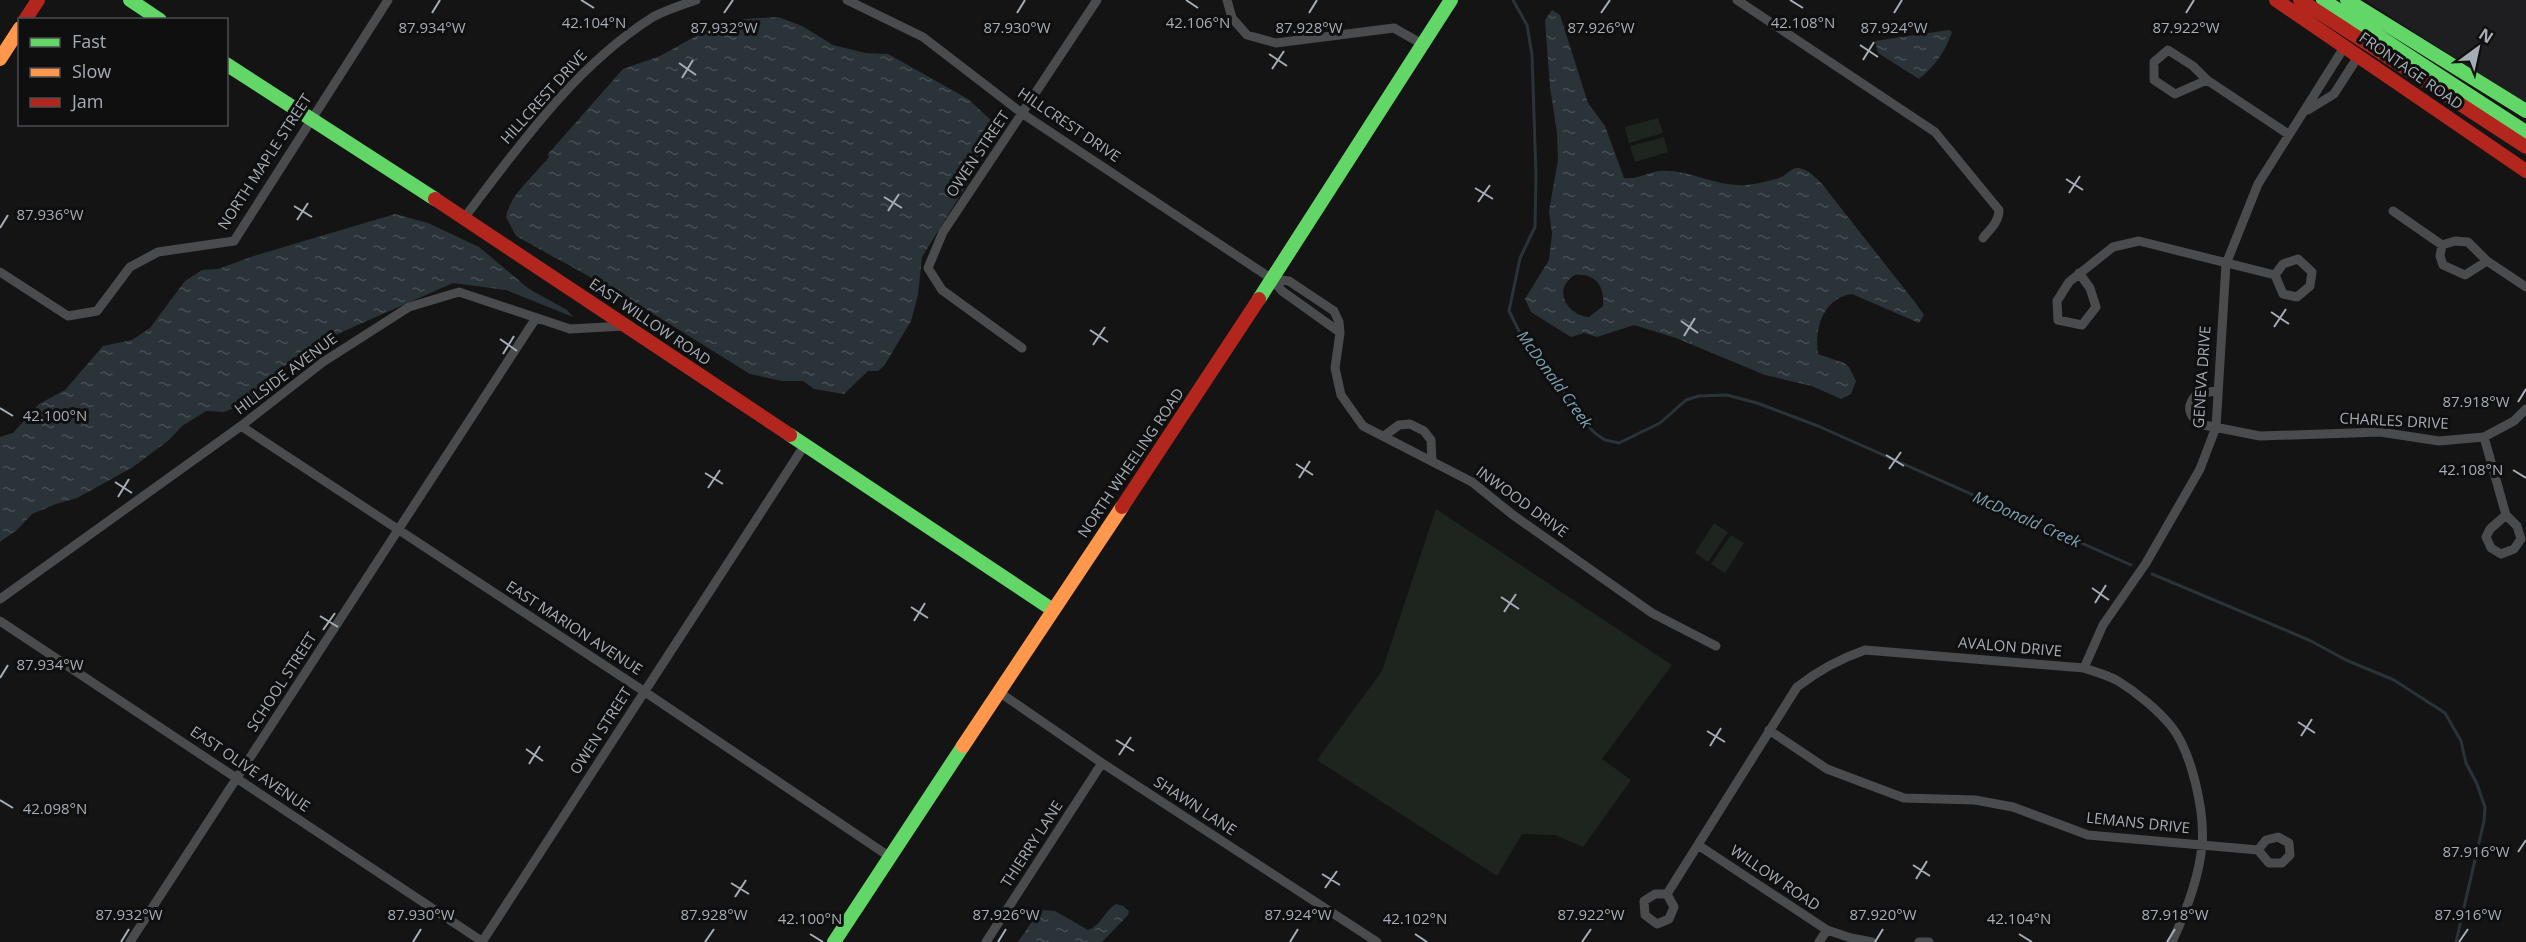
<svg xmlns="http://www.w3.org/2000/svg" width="2526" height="942" font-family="'Open Sans',sans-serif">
<defs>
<pattern id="water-ripples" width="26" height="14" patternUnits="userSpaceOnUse" patternTransform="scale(1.5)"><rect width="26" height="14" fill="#2a3438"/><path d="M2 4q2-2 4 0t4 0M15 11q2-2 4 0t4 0" fill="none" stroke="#464f53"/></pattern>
</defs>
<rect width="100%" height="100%" fill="#141415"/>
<!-- built -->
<path fill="#1e1e20" d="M2365 0H2526V104Z"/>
<!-- grass -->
<path fill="#1e251f" d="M1658 118 1663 133 1629 143 1625 127Z
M1664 137 1668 152 1635 162 1630 146Z
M1436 509 1672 665 1602 759 1631 780 1583 847 1555 835 1522 834 1497 876 1317 760 1382 671Z
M1714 523 1728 532 1708 562 1695 553Z
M1731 535 1744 543 1725 573 1711 564Z"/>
<!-- water -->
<path fill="url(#water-ripples)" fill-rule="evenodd" d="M1552 10 1560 15 1588 103 1605 126 1624 178C1637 180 1648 172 1660 171 1689 169 1718 188 1747 185 1756 184 1769 181 1779 178 1786 176 1791 167 1799 168 1809 170 1815 177 1822 184L1914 301 1924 315 1919 323 1852 294C1823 298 1814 329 1818 354L1844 363 1849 367 1856 381 1851 394 1841 399 1812 386 1765 375 1676 338 1634 325 1597 337 1584 333 1571 337 1531 312 1525 299 1549 260 1552 234 1549 211 1558 160 1557 133 1550 87 1545 20ZM1575 275C1596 273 1605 287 1603 306L1589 317C1566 315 1552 288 1575 275Z
M778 17 802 26 833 45 865 53 888 54 968 99 993 122 995 139 922 257 918 295 911 321 884 366 878 371H868L844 394 814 389 803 381H782L750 374 623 295 516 236 506 217C510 194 535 175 549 157L548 154 623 69 660 56 716 25 745 19Z
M1949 30 1952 32C1945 52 1935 66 1919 79L1878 53 1875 41Z
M395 214 428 223 479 247 529 289 567 310 573 317 506 290 453 283 344 331 300 354 282 368 262 397 224 412 206 411 182 426 169 440 133 467 77 498 56 504 32 514 18 529 0 542V437L13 433 39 404 65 390 103 346 132 340 150 328 185 281 202 270 218 269 257 255Z
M1116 904 1123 906 1129 911 1128 915 1102 942H1018L1040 910 1055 911 1088 930C1102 925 1104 911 1116 904Z"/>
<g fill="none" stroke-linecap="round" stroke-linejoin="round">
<!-- stream -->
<path stroke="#2a3438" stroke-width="3" d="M1513 0 1527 25 1532 55 1536 175 1535 227 1520 258 1509 311 1524 341 1550 371 1583 421 1596 434 1605 440 1619 443 1660 423 1686 400 1699 396 1727 395 1757 403 1818 426 2131 565
M2152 574 2309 640 2346 660 2394 680 2445 713 2461 741 2466 763 2477 784 2485 807 2484 821 2456 942"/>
<!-- street -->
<path stroke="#494b4d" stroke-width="9" d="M847 0 923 37 1023 114 1272 279 1282 291 1338 331
M1227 0 1232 18 1247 35 1276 43 1394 28 1422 44
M1737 0 1935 132 1999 210C1999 222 1990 229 1983 238
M2207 80 2175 94 2154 80V62L2168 50 2193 66 2207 80 2288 134
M2308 110 2334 94 2359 55
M2393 211 2442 245 2455 241 2468 242 2487 261 2526 287
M464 218C519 146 575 66 653 17 666 10 682 5 696 0
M2442 245 2440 256 2443 265 2465 275 2487 261
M2298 259 2312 272 2310 286 2297 297 2283 294 2275 275 2283 264Z
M0 272 68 316 97 311 130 267 158 252 234 241 388 0
M2079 273 2090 288 2096 307 2082 325 2058 320 2057 301 2069 282 2113 247 2139 241 2275 275
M1272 279 1289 281 1334 311 1339 322 1340 333 1335 368 1341 395 1363 426 1472 482 1513 515 1652 613 1716 646
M1022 348 942 290 928 268 943 232 1097 0
M2217 390 2195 396C2186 407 2189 415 2199 424L2260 436 2380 432 2439 441 2484 437 2514 421 2526 409
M241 426 645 692 890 857
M1384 436 1399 425 1410 424 1424 431 1431 440 1432 461
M2484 437 2506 515 2517 526 2521 539 2514 549 2501 554 2491 548 2486 537 2490 529 2506 515
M0 599 241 426 323 362 409 307 459 292 570 329 625 326
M0 621 483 942
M2084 668 2103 625 2146 563 2200 469 2216 427 2226 264 2258 184 2345 46
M999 692 1102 763 1377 942
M1769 730 1827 769 1904 798 1975 800 2013 807 2088 835 2258 850
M2278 837 2289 843 2290 855 2282 863H2269L2258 850 2266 840Z
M1698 845 1827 930 1851 938 1872 942
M1655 894H1667L1674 907 1669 919 1657 924 1645 915 1644 901Z
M1667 894 1797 687C1819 670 1839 659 1865 650L2084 668C2095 672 2108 675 2118 681 2136 692 2158 710 2171 726 2192 752 2205 813 2202 845 2199 879 2186 912 2172 942
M130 942 536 318
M482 942 804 446
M986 942 1102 763
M1819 942 1827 930
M1919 942H1929"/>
<!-- fast -->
<path stroke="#63d668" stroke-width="14" d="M130 0 160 20
M2323 0 2526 132
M2347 0 2526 111
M226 64 435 199
M1259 299 1451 0
M790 435 1053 610
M834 942 963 746"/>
<!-- slow -->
<path stroke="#ff974d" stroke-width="14" d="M0 59 20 28
M963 746 1122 507"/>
<!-- jam -->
<path stroke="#b3261e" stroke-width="14" d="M2276 0 2526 171
M2300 0 2526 147
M25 20 38 0
M435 199 790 435
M1122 507 1259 299"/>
</g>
<!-- ticks -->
<path fill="none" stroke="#a5adb6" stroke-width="2" d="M581 0 594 8M1186 0 1198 8M1790 0 1803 8M432 13 440 0M724 13 733 0M1017 13 1025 0M1309 13 1317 0M1601 13 1610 0M1894 13 1902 0M2186 13 2194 0M1860 45 1878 57M1269 54 1287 66M1863 60 1874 42M679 63 696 75M1272 69 1284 51M682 78 693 60M2066 179 2083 190M1475 188 1493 199M2069 193 2080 176M884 197 902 208M1478 202 1490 185M294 206 312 217M888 211 899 194M297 220 308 203M0 228 8 215M2271 312 2289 324M1681 321 1698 333M2274 327 2286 309M1090 330 1108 342M1684 336 1695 318M500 339 517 351M1093 345 1105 327M503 354 514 336M2518 402 2526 389M0 408 13 416M1886 455 1904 466M1296 464 1313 475M1889 469 1901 452M2513 470 2526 478M705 473 723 484M1299 478 1310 461M115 482 132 493M708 488 720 470M118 497 129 479M2092 588 2109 600M1501 597 1519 609M2095 603 2106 585M911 607 928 618M1504 612 1516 594M320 616 338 627M914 621 925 603M323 630 335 613M0 678 8 665M2298 722 2315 733M1707 731 1725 742M2301 736 2312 719M1116 740 1134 751M1710 746 1721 728M526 749 543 761M1119 755 1131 737M529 764 540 746M0 800 13 808M2518 852 2526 840M1913 865 1930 876M1322 874 1340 885M1916 879 1927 861M731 883 749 894M1325 888 1337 871M735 897 746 880M810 934 823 942M1415 934 1427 942M2019 934 2032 942M121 942 129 929M413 942 421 929M705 942 714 929M998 942 1006 929M1290 942 1298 929M1582 942 1591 929M1875 942 1883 929M2167 942 2175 929M2459 942 2468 929"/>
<g text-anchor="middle" stroke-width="6" stroke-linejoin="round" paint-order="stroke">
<!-- street labels -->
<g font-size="15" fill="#a5adb6" stroke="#0f0f10">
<text transform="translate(2411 71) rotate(35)" y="5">FRONTAGE ROAD</text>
<text transform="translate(544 97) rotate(-48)" y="5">HILLCREST DRIVE</text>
<text transform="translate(1069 125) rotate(34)" y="5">HILLCREST DRIVE</text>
<text transform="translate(978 154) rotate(-56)" y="5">OWEN STREET</text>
<text transform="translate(265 162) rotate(-57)" y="5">NORTH MAPLE STREET</text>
<text transform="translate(650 322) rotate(34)" y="5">EAST WILLOW ROAD</text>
<text transform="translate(286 374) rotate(-37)" y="5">HILLSIDE AVENUE</text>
<text transform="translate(2202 377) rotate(-86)" y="5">GENEVA DRIVE</text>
<text transform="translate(2394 421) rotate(3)" y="5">CHARLES DRIVE</text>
<text transform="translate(1131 463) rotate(-56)" y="5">NORTH WHEELING ROAD</text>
<text transform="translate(1522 502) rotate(36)" y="5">INWOOD DRIVE</text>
<text transform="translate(574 628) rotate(33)" y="5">EAST MARION AVENUE</text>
<text transform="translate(2010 647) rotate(5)" y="5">AVALON DRIVE</text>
<text transform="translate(282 682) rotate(-57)" y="5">SCHOOL STREET</text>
<text transform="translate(601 731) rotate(-57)" y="5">OWEN STREET</text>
<text transform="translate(250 769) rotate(34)" y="5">EAST OLIVE AVENUE</text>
<text transform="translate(1195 806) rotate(33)" y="5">SHAWN LANE</text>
<text transform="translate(2138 823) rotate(6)" y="5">LEMANS DRIVE</text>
<text transform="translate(1032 844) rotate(-57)" y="5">THIERRY LANE</text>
<text transform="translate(1775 878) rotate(34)" y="5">WILLOW ROAD</text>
</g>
<!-- water labels -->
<g font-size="16" font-style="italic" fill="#7ca1b1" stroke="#0f0f10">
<text transform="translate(1555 379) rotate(54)" y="6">McDonald Creek</text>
<text transform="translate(2027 519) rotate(24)" y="6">McDonald Creek</text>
</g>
</g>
<g font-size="15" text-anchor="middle" fill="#a5adb6" stroke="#0f0f10" stroke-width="6" stroke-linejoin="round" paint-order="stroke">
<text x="1803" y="28">42.108°N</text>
<text x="594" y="28">42.104°N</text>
<text x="1198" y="28">42.106°N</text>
<text x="432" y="33">87.934°W</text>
<text x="724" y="33">87.932°W</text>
<text x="1309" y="33">87.928°W</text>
<text x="1601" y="33">87.926°W</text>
<text x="1894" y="33">87.924°W</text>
<text x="2186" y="33">87.922°W</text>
<text x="1017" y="33">87.930°W</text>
<text x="50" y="220">87.936°W</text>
<text x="2476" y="407">87.918°W</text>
<text x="55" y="421">42.100°N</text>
<text x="2471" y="475">42.108°N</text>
<text x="50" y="670">87.934°W</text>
<text x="55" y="814">42.098°N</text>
<text x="2476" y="857">87.916°W</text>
<text x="129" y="920">87.932°W</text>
<text x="421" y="920">87.930°W</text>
<text x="714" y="920">87.928°W</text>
<text x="1006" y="920">87.926°W</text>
<text x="1298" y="920">87.924°W</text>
<text x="1591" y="920">87.922°W</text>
<text x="1883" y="920">87.920°W</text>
<text x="2175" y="920">87.918°W</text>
<text x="2468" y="920">87.916°W</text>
<text x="810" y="924">42.100°N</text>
<text x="1415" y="924">42.102°N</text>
<text x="2019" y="924">42.104°N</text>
</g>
<!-- legend -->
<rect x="18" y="18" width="210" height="108" fill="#0f0f10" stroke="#4b4e52" stroke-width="1.5"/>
<rect x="30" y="38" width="30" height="9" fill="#63d668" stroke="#4b4e52" stroke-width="1.5"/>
<text x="72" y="48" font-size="18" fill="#a5adb6">Fast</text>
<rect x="30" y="68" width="30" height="9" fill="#ff974d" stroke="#4b4e52" stroke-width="1.5"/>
<text x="72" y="78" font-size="18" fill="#a5adb6">Slow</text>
<rect x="30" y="98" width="30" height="9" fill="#b3261e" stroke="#4b4e52" stroke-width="1.5"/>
<text x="72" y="108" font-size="18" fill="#a5adb6">Jam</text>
<!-- north arrow -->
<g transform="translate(2478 48) rotate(33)" stroke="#0f0f10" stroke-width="4.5" paint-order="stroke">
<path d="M0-4.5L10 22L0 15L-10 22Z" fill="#a5adb6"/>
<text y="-9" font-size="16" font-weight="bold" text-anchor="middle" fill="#a5adb6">N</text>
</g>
</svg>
